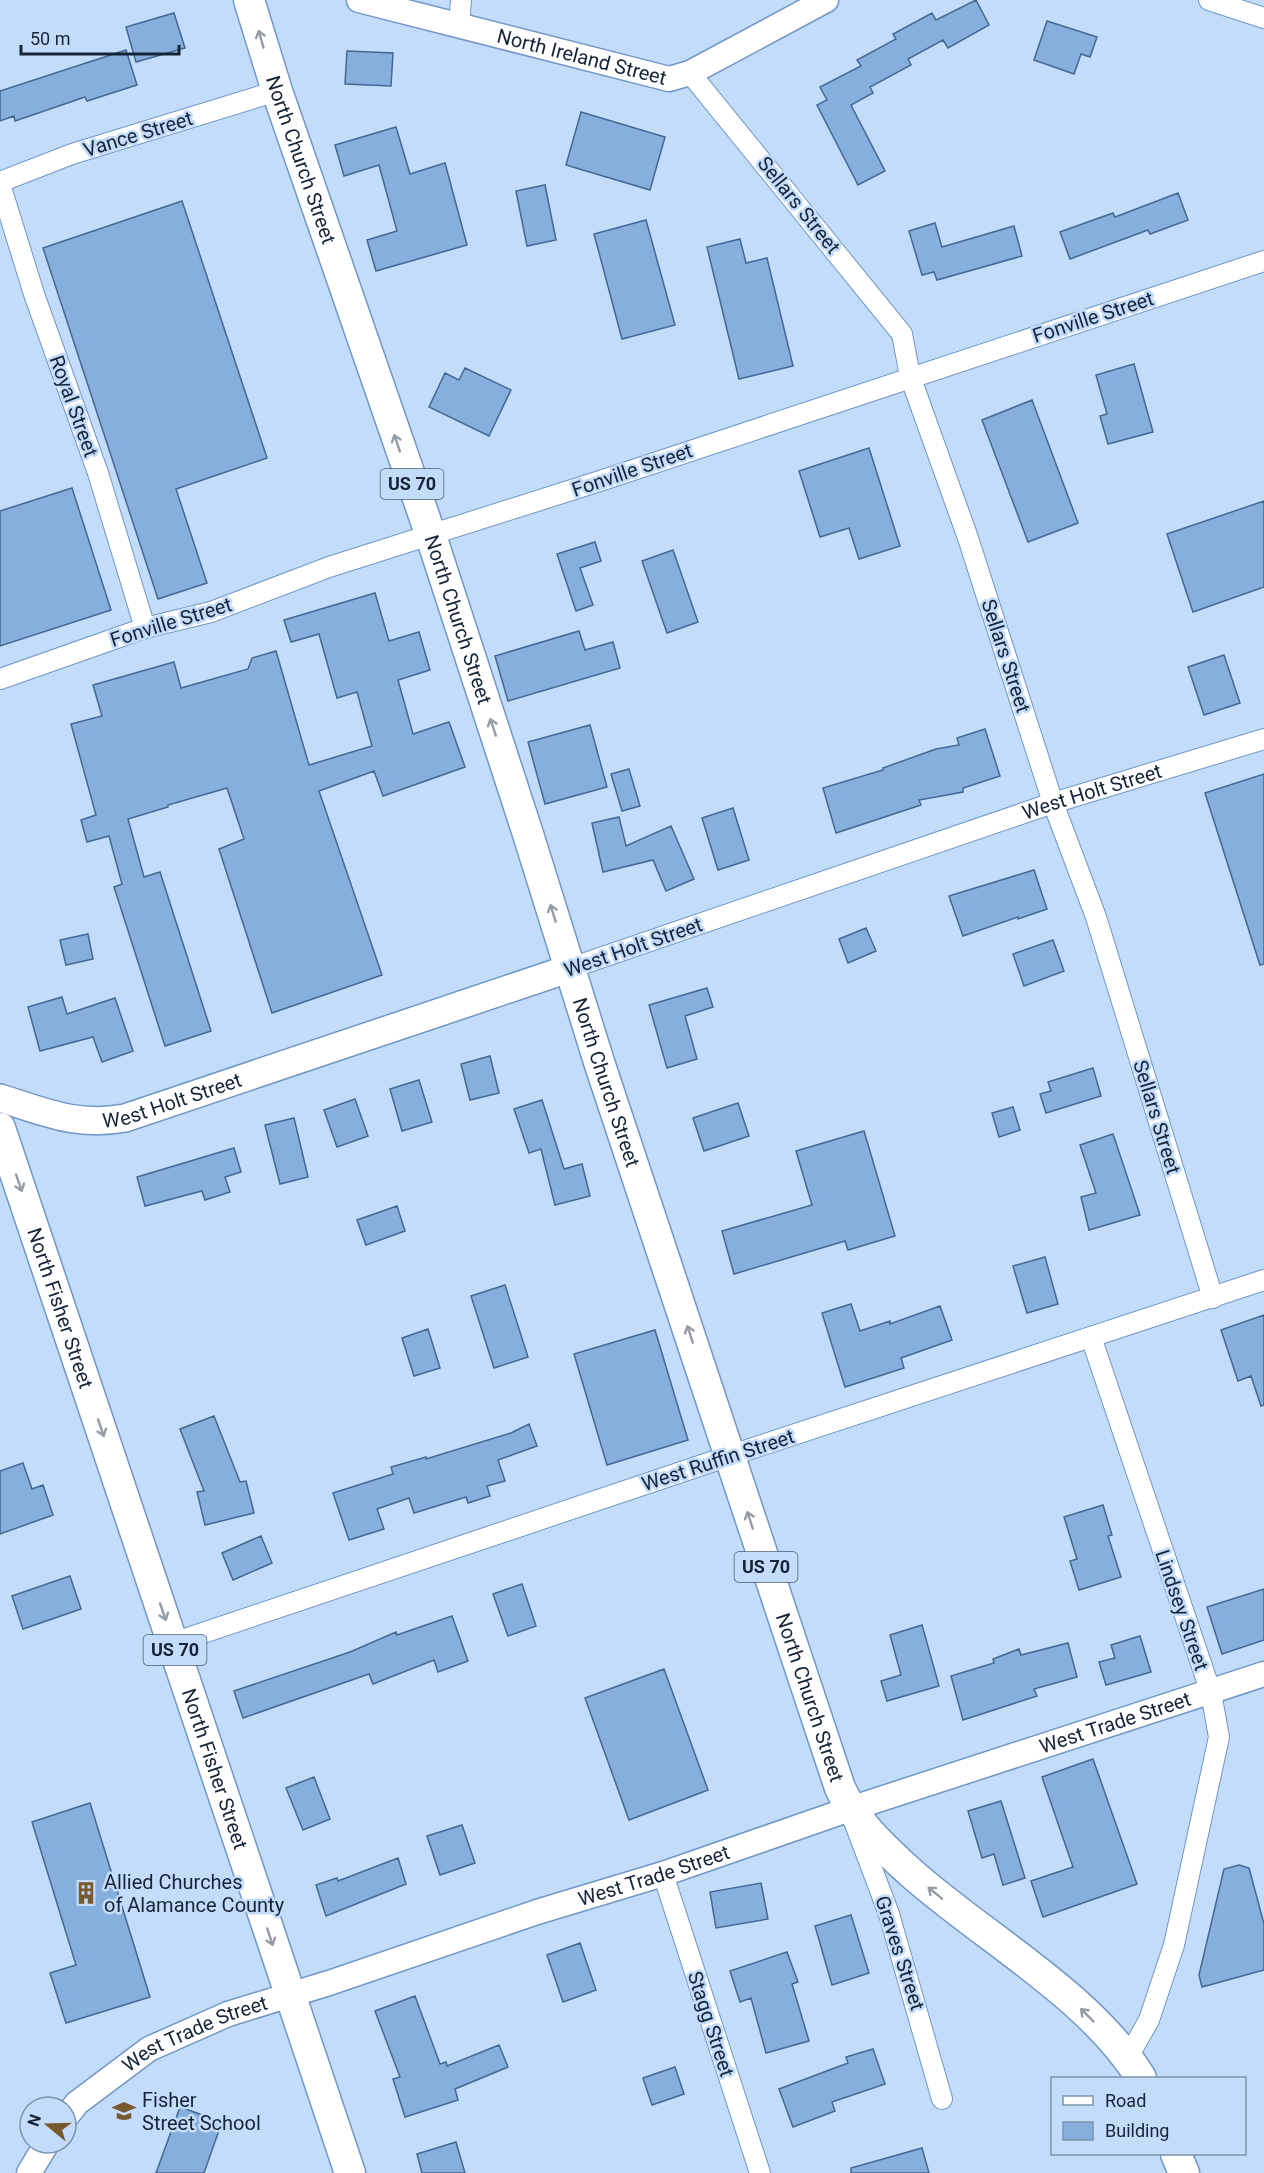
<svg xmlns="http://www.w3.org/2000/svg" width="1264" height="2173" font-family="Roboto,sans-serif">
<rect width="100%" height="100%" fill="#c3dcfa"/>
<!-- building -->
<path fill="#87afde" stroke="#426893" stroke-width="1.5" d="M976 0 989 25 948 48 943 40 908 59 911 65 870 87 873 93 851 105 885 171 858 185 817 105 827 100 820 87 861 66 857 60 896 39 893 34 932 13 936 20Z
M174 13 185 48 136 62 126 27Z
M1047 21 1097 37 1090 57 1081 54 1074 74 1034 60Z
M126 50 137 85 87 101 85 97 15 121 14 116 0 121V91Z
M347 51 393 53 391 86 345 84Z
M581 112 665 137 650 190 566 165Z
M396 127 410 174 445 163 467 245 376 271 367 240 397 231 379 165 344 176 335 145Z
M545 185 556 240 527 246 516 191Z
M1178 193 1188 220 1150 234 1148 230 1070 259 1060 232 1113 213 1115 217Z
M182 201 267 458 176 489 207 583 158 599 43 248Z
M646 220 675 325 622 339 594 234Z
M935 223 942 247 1014 226 1022 256 937 280 934 272 922 275 909 231Z
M740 239 746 263 767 258 793 366 739 379 707 247Z
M1134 364 1153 432 1108 444 1100 416 1107 414 1096 375Z
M465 368 511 390 489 436 429 407 445 373 459 380Z
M1032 400 1078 523 1028 542 982 420Z
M869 448 900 546 859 559 849 528 820 537 799 471Z
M72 488 111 610 0 646V511Z
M1264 501V587L1193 612 1167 534Z
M595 542 601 561 580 568 593 605 576 611 557 554Z
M673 550 698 622 667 633 642 561Z
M375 593 389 641 419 632 430 670 398 680 413 734 449 722 465 767 383 796 374 771 319 791 382 975 272 1013 219 849 244 839 227 788 168 805V807L128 819 144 877 160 872 211 1031 165 1046 114 887 122 884 109 836 87 842 81 820 96 815 71 724 102 716 93 685 174 662 181 688 248 669 252 658 276 651 309 765 372 746 357 692 337 698 319 634 291 642 284 620Z
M579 631 585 650 613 642 620 668 508 701 495 656Z
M1224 655 1240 703 1204 715 1188 667Z
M590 725 607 787 545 804 528 742Z
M985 729 1000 776 963 788V792L919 800 921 805 836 833 823 788 883 770V768L936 749 959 745 957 738Z
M629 769 640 806 622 811 611 774Z
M1264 774V964L1260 965 1205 793Z
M733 808 749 860 718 870 702 818Z
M619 817 626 846 671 826 694 879 666 891 653 860 603 872 592 823Z
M1034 870 1047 909 1018 919V917L963 936 949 896Z
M866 928 876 951 848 963 839 939Z
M88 934 93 959 66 965 60 940Z
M1053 940 1064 971 1024 986 1013 954Z
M707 988 713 1007 685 1016 697 1059 667 1068 649 1005Z
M62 997 67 1014 115 998 133 1051 102 1062 93 1037 40 1051 28 1007Z
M490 1056 499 1093 470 1100 461 1064Z
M1093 1068 1101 1096 1046 1113 1040 1094 1051 1091 1048 1082Z
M419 1080 432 1122 402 1131 390 1089Z
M355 1099 368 1136 337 1147 324 1110Z
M542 1100 564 1169 582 1164 590 1196 555 1205 541 1149 529 1153 514 1109Z
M738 1103 749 1136 704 1151 693 1118Z
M1013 1107 1020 1130 999 1137 992 1113Z
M294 1118 308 1177 280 1184 265 1125Z
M864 1131 895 1236 848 1250 845 1241 734 1274 722 1231 812 1205 796 1151Z
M1113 1134 1140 1215 1089 1230 1081 1197 1096 1193 1080 1145Z
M234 1148 241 1172 225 1177 230 1192 205 1200 202 1191 145 1206 137 1177Z
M397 1206 405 1231 366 1245 357 1220Z
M1045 1257 1058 1304 1027 1313 1013 1266Z
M505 1285 528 1357 494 1368 471 1296Z
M851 1304 860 1331 890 1321V1324L940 1306 952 1340 901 1358 904 1368 845 1387 822 1313Z
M1264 1315V1405L1261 1406 1251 1376 1238 1381 1221 1330Z
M428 1329 440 1368 414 1376 402 1338Z
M655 1330 688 1440 607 1465 574 1354Z
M214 1416 240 1482 246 1481 254 1513 205 1525 197 1492 204 1491 180 1429Z
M529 1424 537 1446 498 1460 505 1481 487 1486 490 1496 468 1503 466 1497 414 1513 409 1498 377 1509 384 1529 349 1540 333 1493 393 1474 391 1467 426 1457V1459L511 1433Z
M23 1463 32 1489 43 1485 53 1515 0 1534V1471Z
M1103 1505 1112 1535 1108 1536 1121 1577 1079 1590 1070 1561 1077 1559 1064 1517Z
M261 1536 272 1563 233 1580 222 1553Z
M70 1576 81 1609 23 1629 12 1596Z
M522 1584 536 1626 508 1636 493 1594Z
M1264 1589V1640L1222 1654 1207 1607Z
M452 1616 468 1661 438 1672 434 1660 373 1684 369 1674 243 1718 234 1691 350 1652 396 1632 397 1635Z
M922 1625 939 1686 887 1701 881 1681 901 1675 890 1635Z
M1140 1636 1151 1672 1106 1685 1099 1662 1115 1658 1111 1645Z
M1068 1643 1077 1677 1034 1689 1037 1696 963 1720 951 1676 994 1663 993 1659 1019 1649 1021 1655Z
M664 1669 708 1790 629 1820 585 1698Z
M1093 1759 1137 1884 1043 1917 1031 1881 1073 1867 1042 1777Z
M314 1777 330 1819 303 1830 286 1788Z
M1001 1801 1025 1878 1003 1885 994 1854 982 1858 968 1811Z
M90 1803 150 1997 66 2023 50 1973 76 1965 32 1822Z
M462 1825 475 1863 440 1875 427 1836Z
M398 1858 406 1884 326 1916 316 1885 337 1878 338 1881Z
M1239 1865 1249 1868 1264 1924V1970L1202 1987 1199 1975 1224 1869Z
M761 1883 768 1919 716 1928 710 1892Z
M851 1915 869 1973 832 1985 815 1926Z
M580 1943 596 1990 563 2002 547 1955Z
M787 1952 798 1982 792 1984 809 2041 766 2053 751 1998 740 2002 730 1971Z
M415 1996 440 2064 446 2062 447 2066 499 2045 508 2067 455 2089 458 2100 405 2117 393 2079 400 2077 375 2011Z
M873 2049 885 2084 832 2102 835 2111 793 2127 779 2089 848 2063 846 2057Z
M675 2067 684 2094 652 2105 643 2078Z
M180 2107 222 2122 204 2173H156Z
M456 2142 465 2173H422L417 2154Z
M922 2148 929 2173H851V2168Z"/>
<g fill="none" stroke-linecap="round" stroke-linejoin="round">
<!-- minor casing -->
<g stroke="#7097c6" stroke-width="22">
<g id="minor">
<path d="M1209 0 1264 18"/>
<path d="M459 25 461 0"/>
<path d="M690 73 902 334 910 376 968 538 1053 803 1096 917 1213 1298"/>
<path d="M0 182 72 154 277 91"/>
<path d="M0 184 34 294 98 473 145 628"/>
<path d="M0 679 145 628 211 612 329 567 600 481 1264 261"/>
<path id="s1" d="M571 968 1053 803 1264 739"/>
<path d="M1091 1337 1211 1693 1219 1737 1174 1945 1149 2020 1128 2057"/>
<path d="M173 1643 729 1456 1264 1280"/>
<path d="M855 1824 889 1914 942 2099"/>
<path d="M663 1874 760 2173"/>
</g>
</g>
<!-- tertiary casing -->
<g stroke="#7097c6" stroke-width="27">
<g id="tertiary">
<path id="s2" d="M359 0 669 79 690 73 826 0"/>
<path id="s3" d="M66 2117 77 2103 149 2049 228 2014 329 1983 537 1912 663 1874 850 1809 1264 1674"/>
<path d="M29 2173 47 2143"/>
</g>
</g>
<!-- secondary casing -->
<g stroke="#7097c6" stroke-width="30">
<g id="secondary">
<path id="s4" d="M0 1098C45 1112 77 1127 125 1118L571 968"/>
</g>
</g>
<!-- primary casing -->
<g stroke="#7097c6" stroke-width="33">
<g id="primary">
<path id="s5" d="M249 0 277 91 431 536 528 834 600 1065 840 1788C856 1823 882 1846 910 1872 983 1937 1090 1995 1141 2078"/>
<path id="s6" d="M0 1128 350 2173"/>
<path d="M1176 2154 1184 2173"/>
</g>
</g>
<!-- minor -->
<use href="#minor" stroke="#fff" stroke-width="20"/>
<!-- tertiary -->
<use href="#tertiary" stroke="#fff" stroke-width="24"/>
<!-- secondary -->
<use href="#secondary" stroke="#fff" stroke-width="27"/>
<!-- primary -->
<use href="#primary" stroke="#fff" stroke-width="30"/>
</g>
<!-- one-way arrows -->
<defs><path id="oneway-shaft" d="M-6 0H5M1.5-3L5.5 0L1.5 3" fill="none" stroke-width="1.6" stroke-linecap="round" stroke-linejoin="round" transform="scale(1.5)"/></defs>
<g stroke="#969ca5">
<use href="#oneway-shaft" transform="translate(261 39) rotate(-106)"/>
<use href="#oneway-shaft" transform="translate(397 443) rotate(-109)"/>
<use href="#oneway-shaft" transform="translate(493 727) rotate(-108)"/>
<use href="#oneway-shaft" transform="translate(553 913) rotate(-107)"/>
<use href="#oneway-shaft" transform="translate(19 1183) rotate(71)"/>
<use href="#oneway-shaft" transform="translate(690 1334) rotate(-108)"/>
<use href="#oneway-shaft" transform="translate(101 1428) rotate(71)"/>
<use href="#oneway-shaft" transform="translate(750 1520) rotate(-108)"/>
<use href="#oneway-shaft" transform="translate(163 1612) rotate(71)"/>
<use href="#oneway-shaft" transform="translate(935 1893) rotate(-141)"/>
<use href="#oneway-shaft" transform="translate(270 1937) rotate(72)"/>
<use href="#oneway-shaft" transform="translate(1087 2015) rotate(-135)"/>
</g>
<!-- icons -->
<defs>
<g id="building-bare" transform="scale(1.8)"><path d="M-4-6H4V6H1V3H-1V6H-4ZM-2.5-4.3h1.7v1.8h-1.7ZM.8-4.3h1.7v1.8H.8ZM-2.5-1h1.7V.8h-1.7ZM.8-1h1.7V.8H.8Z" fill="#78582e" stroke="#c3dcfa" stroke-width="2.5" paint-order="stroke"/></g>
<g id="school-bare" transform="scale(1.8)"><path d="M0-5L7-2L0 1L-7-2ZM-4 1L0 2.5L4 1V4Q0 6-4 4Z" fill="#78582e" stroke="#c3dcfa" stroke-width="2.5" paint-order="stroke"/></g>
</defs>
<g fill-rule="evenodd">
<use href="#building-bare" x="86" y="1893"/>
<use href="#school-bare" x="124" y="2111"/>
</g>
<g text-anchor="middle" stroke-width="5" stroke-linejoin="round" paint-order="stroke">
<!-- shield labels -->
<g fill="#c3dcfa" stroke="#495b72" stroke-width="1.5">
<rect x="380.5" y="469" width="63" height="30" rx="4.5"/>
<rect x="734.5" y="1552" width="63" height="30" rx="4.5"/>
<rect x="143.5" y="1635" width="63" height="30" rx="4.5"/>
</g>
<g font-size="18" font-weight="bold" fill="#152437">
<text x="412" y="490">US 70</text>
<text x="766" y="1573">US 70</text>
<text x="175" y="1656">US 70</text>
</g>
<!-- street labels -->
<g font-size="20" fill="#152437" stroke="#c3dcfa">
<text dy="7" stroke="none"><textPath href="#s2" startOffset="230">North Ireland Street</textPath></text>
<text transform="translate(138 134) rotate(-17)" y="7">Vance Street</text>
<text dy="7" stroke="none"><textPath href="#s5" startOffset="168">North Church Street</textPath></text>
<text transform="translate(799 205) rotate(51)" y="7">Sellars Street</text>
<text transform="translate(1093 317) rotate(-18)" y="7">Fonville Street</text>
<text transform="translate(74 406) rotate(70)" y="7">Royal Street</text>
<text transform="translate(632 470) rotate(-19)" y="7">Fonville Street</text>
<text dy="7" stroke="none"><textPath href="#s5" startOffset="654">North Church Street</textPath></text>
<text transform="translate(171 622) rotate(-17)" y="7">Fonville Street</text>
<text transform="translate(1006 656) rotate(72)" y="7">Sellars Street</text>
<text dy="7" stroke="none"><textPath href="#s1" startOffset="550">West Holt Street</textPath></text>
<text transform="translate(633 947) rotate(-19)" y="7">West Holt Street</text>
<text dy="7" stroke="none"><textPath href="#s5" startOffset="1140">North Church Street</textPath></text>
<text dy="7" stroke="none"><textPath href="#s4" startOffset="178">West Holt Street</textPath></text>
<text transform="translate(1157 1117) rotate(73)" y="7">Sellars Street</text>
<text dy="7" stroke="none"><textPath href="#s6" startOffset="190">North Fisher Street</textPath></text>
<text transform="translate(718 1460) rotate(-18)" y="7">West Ruffin Street</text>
<text transform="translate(1182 1610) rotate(71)" y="7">Lindsey Street</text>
<text dy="7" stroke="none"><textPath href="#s5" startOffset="1788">North Church Street</textPath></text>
<text dy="7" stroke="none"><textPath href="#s3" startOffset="1128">West Trade Street</textPath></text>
<text dy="7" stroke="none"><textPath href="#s6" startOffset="676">North Fisher Street</textPath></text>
<text dy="7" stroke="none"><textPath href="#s3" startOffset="642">West Trade Street</textPath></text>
<text transform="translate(900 1953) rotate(72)" y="7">Graves Street</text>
<text transform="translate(711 2024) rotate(72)" y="7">Stagg Street</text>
<text dy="7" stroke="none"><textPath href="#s3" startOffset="156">West Trade Street</textPath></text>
</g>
<!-- poi labels -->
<g font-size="20" fill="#152437" stroke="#c3dcfa" text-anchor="start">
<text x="104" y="1889">Allied Churches<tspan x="104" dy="23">of Alamance County</tspan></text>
<text x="142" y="2107">Fisher<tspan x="142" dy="23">Street School</tspan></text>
</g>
</g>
<!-- legend -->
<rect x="1051" y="2077" width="195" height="78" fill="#c3dcfa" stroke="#7d92ac" stroke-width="1.5"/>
<rect x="1063" y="2096" width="30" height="9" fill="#ffffff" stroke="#7d92ac" stroke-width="1.5"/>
<text x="1105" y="2107" font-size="18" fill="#152437">Road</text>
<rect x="1063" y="2122" width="30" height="18" fill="#87afde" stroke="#7d92ac" stroke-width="1.5"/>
<text x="1105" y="2137" font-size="18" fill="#152437">Building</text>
<!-- north arrow -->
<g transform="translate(48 2125) rotate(289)"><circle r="28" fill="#c3dcfa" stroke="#7d92ac" stroke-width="1.5"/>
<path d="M0-4.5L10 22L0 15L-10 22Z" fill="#78582e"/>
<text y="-9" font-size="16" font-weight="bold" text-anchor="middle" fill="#152437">N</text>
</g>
<!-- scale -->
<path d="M21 45v9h158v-9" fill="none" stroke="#152437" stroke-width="3"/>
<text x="30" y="45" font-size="18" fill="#152437" stroke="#c3dcfa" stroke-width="4.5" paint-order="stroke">50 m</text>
</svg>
